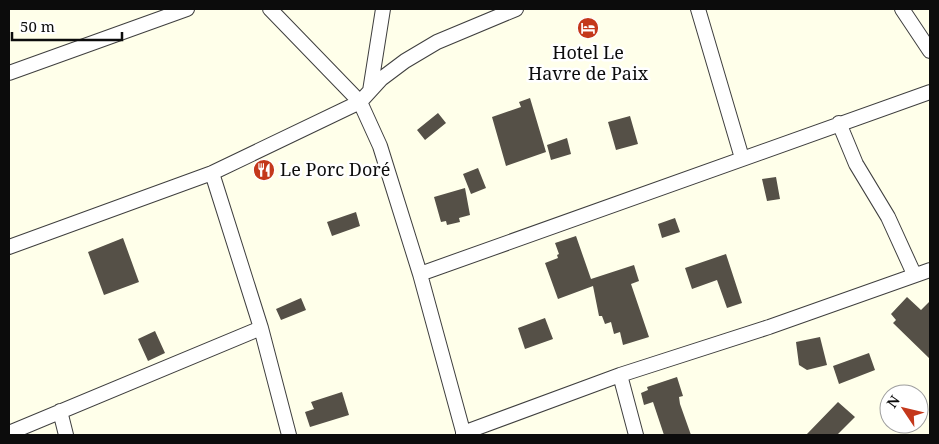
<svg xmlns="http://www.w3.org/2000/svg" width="939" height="444" font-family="'Noto Serif',serif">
<rect width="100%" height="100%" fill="#ffffea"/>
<!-- building -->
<path fill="#555047" d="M530 98 546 152 506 166 492 117 521 107 519 102Z
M438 113 446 123 425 140 417 130Z
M630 116 638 144 616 150 608 122Z
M567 138 571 154 551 160 547 145Z
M478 168 486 188 471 194 463 174Z
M776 177 780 199 767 201 762 179Z
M465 188 470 215 459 218 460 222 447 225 446 221 441 222 434 197Z
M356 212 360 226 332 236 327 222Z
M675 218 680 232 662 238 658 224Z
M576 236 591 279 634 265 639 281 631 284 649 337 623 345 620 332 614 334 611 322 605 324 602 316H599L593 286 558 299 545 263 558 258 557 255 559 254 555 243Z
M123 238 139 282 104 295 88 252Z
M726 254 742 303 727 308 717 280 692 289 685 268Z
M907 297 921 310 930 301V359L893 323 896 320 891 314Z
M301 298 306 310 281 320 276 309Z
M545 318 553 339 525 349 518 328Z
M155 331 165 353 148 361 138 339Z
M820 337 827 365 807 370 799 365 796 342Z
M869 353 875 370 839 384 833 366Z
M677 377 683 396 679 397 680 404 691 435H664L653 402 644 405 641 393 648 390 647 387Z
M342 392 349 415 310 427 305 412 314 409 311 402Z
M838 402 855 417 837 435H806Z"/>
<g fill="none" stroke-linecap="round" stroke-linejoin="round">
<!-- street casing -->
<g stroke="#3f3f3f" stroke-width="16">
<path id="street" d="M270 9 360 102 380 146 420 274 464 435
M698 9 742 158
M902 9 930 51
M9 73 187 9
M370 91 383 9
M839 123 856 164 888 217 914 274
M212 173 261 328 289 435
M9 247 212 173 360 102 381 79 405 61 437 42 516 9
M420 274 930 92
M620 375 636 435
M60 411 66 435
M9 433 261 328
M463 433 620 375 769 327 930 270"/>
</g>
<!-- street -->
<use href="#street" stroke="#fff" stroke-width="14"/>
</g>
<!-- icons -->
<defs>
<g id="hotel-disc" transform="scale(1.125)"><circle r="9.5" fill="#c4381b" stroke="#fff"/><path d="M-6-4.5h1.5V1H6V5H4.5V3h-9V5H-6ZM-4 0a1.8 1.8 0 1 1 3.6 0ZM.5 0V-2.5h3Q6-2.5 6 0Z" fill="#fff"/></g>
<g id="restaurant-disc" transform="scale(1.125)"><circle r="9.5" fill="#c4381b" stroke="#fff"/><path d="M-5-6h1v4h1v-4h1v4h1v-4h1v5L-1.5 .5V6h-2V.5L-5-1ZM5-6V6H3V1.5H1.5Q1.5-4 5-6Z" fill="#fff"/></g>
</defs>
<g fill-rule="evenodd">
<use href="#hotel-disc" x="588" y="28"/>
<use href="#restaurant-disc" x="264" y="170"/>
</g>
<g text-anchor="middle" stroke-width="5" stroke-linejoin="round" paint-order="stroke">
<!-- poi labels -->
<g font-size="18" fill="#0c0c0c" stroke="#fff">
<text x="588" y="59">Hotel Le<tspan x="588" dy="21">Havre de Paix</tspan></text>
<text x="280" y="176" text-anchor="start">Le Porc Doré</text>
</g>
</g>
<!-- border -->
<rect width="939" height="444" fill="none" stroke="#0c0c0c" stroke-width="20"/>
<!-- north arrow -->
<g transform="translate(904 409) rotate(305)"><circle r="24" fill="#ffffff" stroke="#9e9e9e"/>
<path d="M0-4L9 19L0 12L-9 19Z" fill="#c4381b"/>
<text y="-8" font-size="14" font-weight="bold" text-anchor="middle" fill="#0c0c0c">N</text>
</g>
<!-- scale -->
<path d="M12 32v8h110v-8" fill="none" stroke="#0c0c0c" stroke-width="2.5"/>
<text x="20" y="32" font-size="15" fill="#0c0c0c" stroke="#ffffff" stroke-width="4" paint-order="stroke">50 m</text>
</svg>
